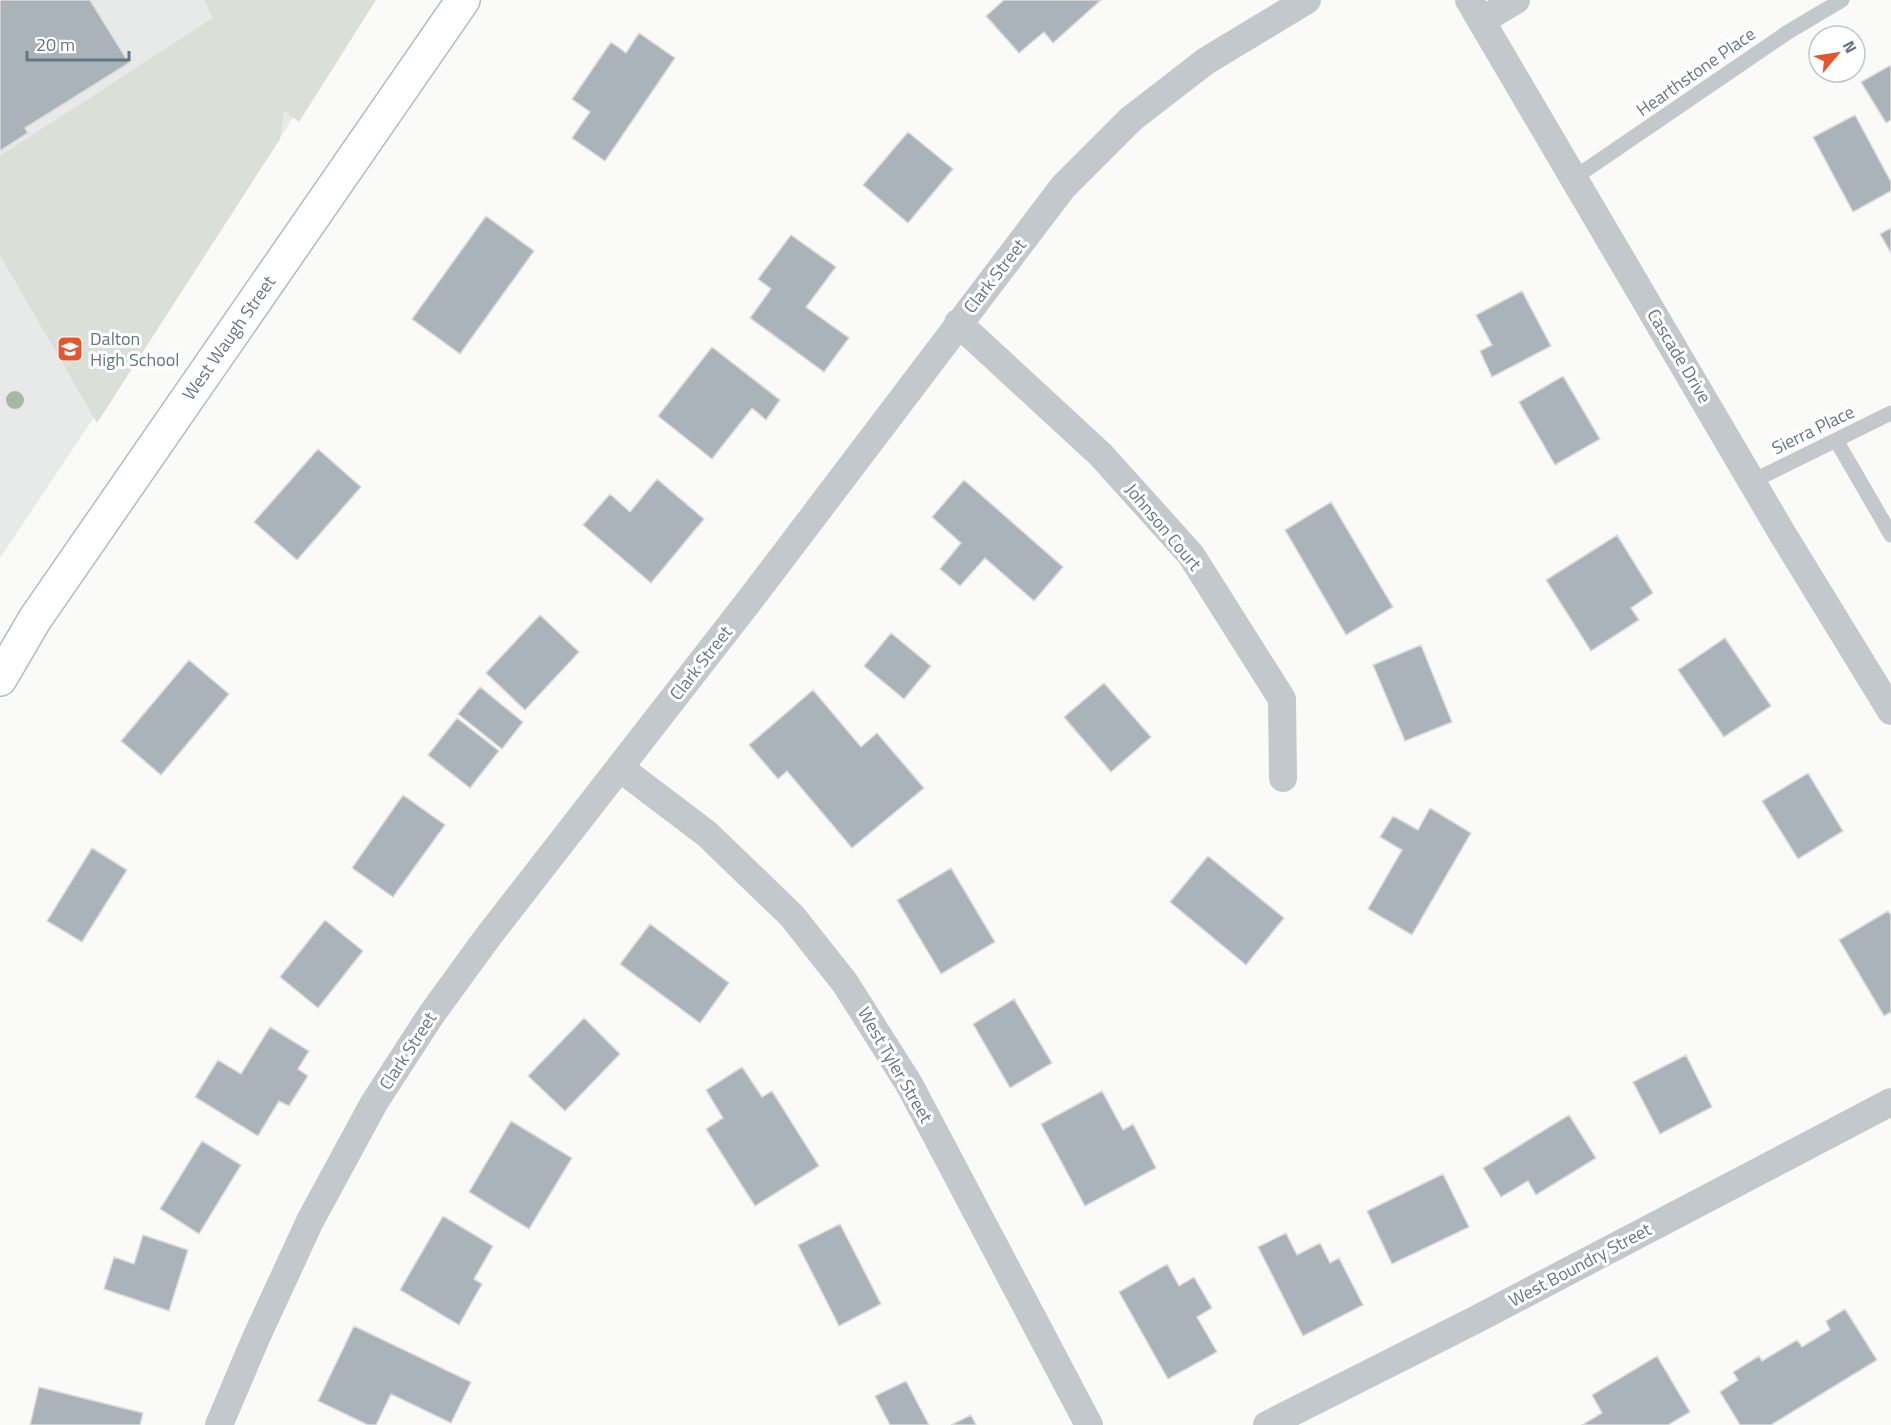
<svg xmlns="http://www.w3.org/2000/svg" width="1891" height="1425" font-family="'Titillium Web',sans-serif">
<rect width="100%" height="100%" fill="#fafaf8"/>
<!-- built -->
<path fill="#e8e9e9" d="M0 0H366L288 126 0 558Z"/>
<!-- green -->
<path fill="#dadfd7" d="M204 0H376L299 122 284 110 280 139 97 423 0 255V156L213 18Z"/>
<!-- building -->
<path fill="#aab3b9" stroke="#dcdcda" stroke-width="1.5" d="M0 0H90L129 63 25 128 28 133 0 151Z
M1004 0H1101L1053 43 1044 32 1019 53 986 16Z
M639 33 675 58 605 161 572 138 590 112 572 99 611 42 626 53Z
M1891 65V120L1886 123 1861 82Z
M1855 115 1891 182V191L1853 212 1813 137Z
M908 132 953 169 908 223 863 185Z
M486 216 534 251 460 354 412 319Z
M1891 228V253L1880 234Z
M791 235 836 267 806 307 849 338 824 372 750 318 771 289 758 279Z
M1522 291 1551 346 1492 377 1480 351 1492 345 1476 315Z
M712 347 780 400 766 420 752 408 712 459 658 416Z
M1563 376 1600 439 1555 465 1519 402Z
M318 449 361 487 297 560 254 522Z
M657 479 704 519 651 583 583 525 610 494 630 512Z
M964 480 1063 567 1034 601 985 558 960 586 940 569 961 543 932 517Z
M1331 502 1393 607 1346 635 1285 530Z
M1617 535 1653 593 1631 608 1639 620 1591 651 1546 580Z
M540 615 579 652 525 710 486 673Z
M891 633 931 666 904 699 864 666Z
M1725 638 1771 706 1724 737 1678 670Z
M1421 645 1452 722 1405 741 1373 665Z
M189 660 229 694 161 775 121 741Z
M1104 683 1151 737 1111 772 1064 717Z
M480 687 523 722 502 749 458 714Z
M813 690 861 747 877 733 924 788 852 848 787 771 778 779 749 745Z
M457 718 499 751 470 788 428 755Z
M1808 773 1843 831 1798 859 1762 801Z
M403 795 445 825 393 897 352 868Z
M1430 808 1471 833 1412 935 1368 909 1402 850 1380 837 1393 816 1418 830Z
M92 848 127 870 82 942 47 921Z
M1208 856 1284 918 1246 965 1170 902Z
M951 868 995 942 941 974 897 900Z
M1888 911 1891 915V1012L1884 1016 1839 940Z
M325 920 363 951 318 1008 280 977Z
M650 924 729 983 700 1023 620 964Z
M1014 999 1052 1063 1010 1088 973 1024Z
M584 1018 620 1054 565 1111 528 1076Z
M270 1027 309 1051 298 1069 308 1076 289 1106 279 1101 258 1136 195 1097 218 1060 241 1074Z
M1686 1055 1712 1107 1660 1134 1633 1082Z
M742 1067 762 1097 772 1091 819 1166 755 1206 706 1129 723 1118 706 1090Z
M1102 1091 1123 1130 1133 1124 1156 1168 1085 1206 1041 1124Z
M1569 1115 1596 1158 1536 1195 1528 1181 1501 1197 1483 1168Z
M511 1121 572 1158 529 1229 469 1192Z
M202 1141 241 1165 199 1234 160 1209Z
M1443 1174 1469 1227 1392 1264 1367 1211Z
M443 1216 493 1246 474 1279 482 1284 459 1325 400 1290Z
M840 1224 881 1304 839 1326 798 1245Z
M1286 1233 1297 1255 1320 1243 1330 1263 1339 1258 1363 1305 1303 1336 1258 1247Z
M143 1235 188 1250 169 1311 104 1289 114 1257 134 1264Z
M1167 1264 1179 1286 1194 1277 1212 1308 1197 1317 1217 1352 1168 1379 1119 1292Z
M1845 1309 1877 1360 1771 1425H1740L1720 1392 1738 1380 1733 1372 1759 1356 1762 1361 1797 1340 1802 1347 1830 1330 1826 1321Z
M354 1326 471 1382 451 1423 391 1394 376 1425H368L318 1401Z
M1657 1356 1690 1412 1668 1425H1582L1602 1413 1592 1395Z
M906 1381 929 1425H890L875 1396Z
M39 1387 143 1413 140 1425H30Z
M971 1415 976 1425H951Z"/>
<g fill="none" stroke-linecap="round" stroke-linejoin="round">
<!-- secondary casing -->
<g stroke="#b3babf" stroke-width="36">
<path id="secondary" d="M0 679 35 619 463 0"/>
</g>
<!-- lane -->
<path stroke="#c3c8cc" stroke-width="15" d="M1574 178 1788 32 1842 0
M1836 440 1891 535
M1753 481 1891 413"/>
<!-- street -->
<path stroke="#c3c8cc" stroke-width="28" d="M1469 0 1782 533 1891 711
M1481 21 1516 0
M958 323 1101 455 1191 555 1282 699 1283 778
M620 768 707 834 792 916 845 983 909 1084 1089 1425
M219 1425 256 1338 310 1221 374 1103 431 1015 487 938 756 592 1063 187 1131 119 1206 61 1307 0
M1267 1425 1477 1319 1891 1102"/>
<!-- secondary -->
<use href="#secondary" stroke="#fff" stroke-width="33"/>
</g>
<!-- trees -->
<circle fill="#aab4a7" cx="15" cy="400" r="9"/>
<!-- icons -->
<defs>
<g id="school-square" transform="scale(1.35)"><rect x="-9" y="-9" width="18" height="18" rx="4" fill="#e4572e" stroke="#fff"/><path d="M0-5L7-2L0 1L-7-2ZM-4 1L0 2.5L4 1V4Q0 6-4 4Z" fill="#fff"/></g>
</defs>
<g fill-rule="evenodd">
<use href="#school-square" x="70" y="349"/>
</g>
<g text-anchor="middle" stroke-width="6" stroke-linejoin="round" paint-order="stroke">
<!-- street labels -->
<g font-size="18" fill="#657683" stroke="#fff">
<text transform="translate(1696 72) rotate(-35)" y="6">Hearthstone Place</text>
<text transform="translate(995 276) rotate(-52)" y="6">Clark Street</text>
<text transform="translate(229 338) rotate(-55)" y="6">West Waugh Street</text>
<text transform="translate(1679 356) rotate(59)" y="6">Cascade Drive</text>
<text transform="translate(1813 430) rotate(-26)" y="6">Sierra Place</text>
<text transform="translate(1163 527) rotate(50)" y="6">Johnson Court</text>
<text transform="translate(701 663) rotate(-52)" y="6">Clark Street</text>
<text transform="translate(408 1051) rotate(-57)" y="6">Clark Street</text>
<text transform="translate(895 1065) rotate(60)" y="6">West Tyler Street</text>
<text transform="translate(1580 1265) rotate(-28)" y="6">West Boundry Street</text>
</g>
<!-- poi labels -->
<g font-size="18" fill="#657683" stroke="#fff" text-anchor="start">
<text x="90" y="345">Dalton<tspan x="90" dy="21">High School</tspan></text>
</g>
</g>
<!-- north arrow -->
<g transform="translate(1837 54) rotate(61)"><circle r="28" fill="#ffffff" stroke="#c1c8cd" stroke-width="1.5"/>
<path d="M0-4.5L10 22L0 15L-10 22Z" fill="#e4572e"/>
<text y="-9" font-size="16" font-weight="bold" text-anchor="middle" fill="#657683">N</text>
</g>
<!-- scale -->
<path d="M27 51v9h102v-9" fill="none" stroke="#657683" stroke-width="3"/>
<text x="36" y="51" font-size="18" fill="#657683" stroke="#ffffff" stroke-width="4.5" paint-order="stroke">20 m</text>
</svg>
